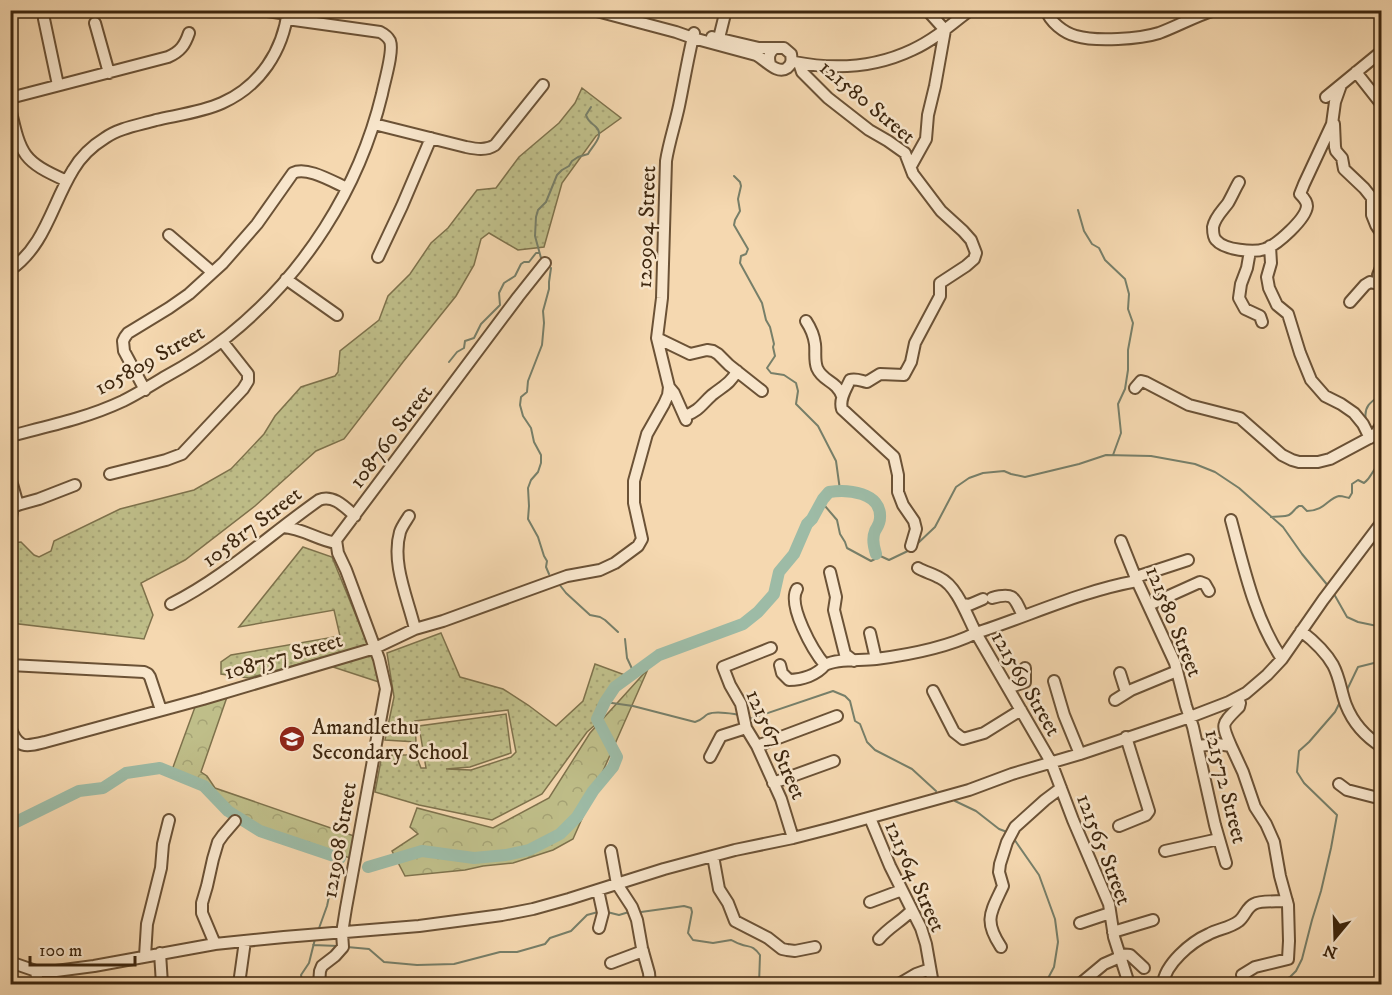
<svg xmlns="http://www.w3.org/2000/svg" width="1392" height="995" font-family="'IM FELL DW Pica',serif">
<defs>
<pattern id="grass-dots" width="8" height="8" patternUnits="userSpaceOnUse" patternTransform="scale(1.5)"><rect width="8" height="8" fill="#bfbe89"/><path d="M2 2h.1M6 6h.1" fill="none" stroke="#a5a375" stroke-width="1.8" stroke-linecap="round"/></pattern>
<pattern id="forest-crowns" width="20" height="18" patternUnits="userSpaceOnUse" patternTransform="scale(1.5)"><rect width="20" height="18" fill="#bfbe89"/><path d="M2 6a3 3 0 1 1 6 0M12 15a3 3 0 1 1 6 0" fill="none" stroke="#a5a375"/></pattern>
</defs>
<rect width="100%" height="100%" fill="#f5d8b0"/>
<filter id="stains"><feTurbulence type="fractalNoise" baseFrequency=".00333" numOctaves="4"/><feColorMatrix values="0 0 0 0 .2 0 0 0 0 .09 0 0 0 0 .02 0 0 0 .5 -.17"/></filter>
<radialGradient id="worn" r=".72"><stop offset=".6" stop-color="#630" stop-opacity="0"/><stop offset="1" stop-color="#630" stop-opacity=".3"/></radialGradient>
<!-- grass -->
<path fill="url(#grass-dots)" stroke="#7e724c" stroke-width="1.5" d="M582 88 621 118 596 136 562 183 544 247 518 250 489 233 481 239 474 265 456 296 403 362 344 439 316 451 255 506 185 560 141 583 153 615 144 639 11 623V543L21 542 34 555 39 557 51 551 54 541 120 509 194 490 231 469 264 434 275 416 301 387 335 376 338 372 340 351 379 320 388 296 410 274 431 243 448 228 477 190 496 188 519 157 559 123 575 103Z
M303 547 332 557 368 645 249 678 221 674V662L231 655 340 636 334 610 239 627Z
M441 633 460 677 503 689 528 705 556 726 583 701 595 664 625 675 609 689 594 718 595 725 587 732 542 794 492 820 419 805 375 792 382 755H416L421 768H426L419 726 506 714 511 753 470 767 446 769 471 770 511 757 516 752 508 710 415 721 416 742 385 740 394 697 387 653Z
M369 653 373 656 382 683 330 666Z"/>
<!-- forest -->
<path fill="url(#forest-crowns)" stroke="#7e724c" stroke-width="1.5" d="M648 669 573 839 553 850 513 863 483 866 465 870 405 876 392 851 418 834 410 827 417 808 493 828 549 798 590 733Z
M227 697 201 772 207 776 215 788 354 836 350 858 261 828 230 809 206 783 172 770 195 707Z"/>
<g fill="none" stroke-linecap="round" stroke-linejoin="round">
<!-- stream -->
<path stroke="#777f69" stroke-width="2" d="M734 176 740 182 741 186 738 199 740 211 735 220 734 225 748 249 746 254 741 256 740 263 762 303 766 320 770 327 774 344 773 347 775 356 767 368 771 373 784 375 796 383 798 391 796 404 818 426 836 461 840 490
M1078 210 1084 231 1092 244 1099 248 1105 260 1125 279 1129 294 1128 309 1133 323 1128 350V370L1125 389 1118 404 1121 433 1113 455
M541 258 535 236 536 217 538 210 546 202 557 175 562 170 569 166 572 161 578 157 588 154C592 146 605 136 596 127 591 122 588 122 586 115L591 107
M449 362 457 352 464 348 465 341 474 338 481 324 500 305 499 293 504 283 515 276 521 264 524 262H529L536 253H539
M1366 420C1363 406 1372 401 1382 394
M1376 450 1380 462
M820 507 825 506 837 520 840 534 845 542 847 548 871 561 875 559 876 554 889 560 912 549
M1271 517C1277 516 1285 517 1289 515 1293 513 1295 508 1299 506H1302L1307 511C1325 511 1328 498 1339 496 1342 496 1345 497 1349 498L1352 493V484L1358 480 1364 483C1373 476 1372 468 1382 462
M916 545 935 527 956 487 969 478 983 473 1004 471 1011 474 1025 477 1079 464 1106 455 1151 456 1195 464 1215 472 1239 488 1283 527 1302 554 1329 587
M549 574 546 567 547 561 544 556 538 537 528 519 529 506 528 488 531 480 538 472 541 463V455L534 442 531 428 523 416 520 405 521 397 527 392 528 381 542 345 544 323 543 311 549 289V282L551 268
M559 584 566 593 590 615 600 617 605 620 618 632
M1334 594 1347 617 1358 622 1382 627
M625 639 627 658 634 673
M1346 692 1358 667 1382 661
M605 702 633 706 695 722C702 720 703 717 708 714 717 710 732 714 741 715
M747 717 750 719 833 691 845 696 850 701 855 721 860 724 867 742 875 750 912 769 936 791
M955 801 976 811 999 829 1007 832
M1014 839 1039 875 1055 919 1058 942 1054 967 1045 984
M607 912 619 915 629 912
M641 912 684 906 691 908 692 912 688 933 693 940 713 943 731 940C734 941 736 943 740 944 750 948 752 944 760 955L759 984
M318 931 327 906 330 892 337 884 335 856
M313 945 338 946
M347 947 369 949 384 962 417 965 454 964 500 952H517L545 944 550 938 571 931 587 915 598 912
M303 984 301 975 309 963 315 939
M1277 984 1290 977 1296 971 1302 959 1312 920 1321 891 1331 848 1337 815 1304 783 1297 772 1299 751 1309 742 1335 712 1340 702"/>
<!-- river -->
<path stroke="#9dbba6" stroke-width="12" d="M10 825 79 791 103 788 126 773 160 768 204 786 228 811 260 831 340 858
M368 867 422 851 474 858 506 855 529 850 560 834 577 817 593 791 613 767 617 757 597 719 605 702 615 687 659 655 743 624 758 612 774 594 779 572 794 554 807 524 812 519 823 499 829 492C847 489 882 492 880 518 880 524 877 527 875 531 872 538 874 548 876 554"/>
<!-- minor casing -->
<g stroke="#6b5236" stroke-width="14">
<path id="minor" d="M261 10 287 14
M593 10 676 32 693 38 756 55C766 60 777 75 787 68 792 64 792 60 791 54L784 48H775C769 52 768 57 770 64
M1046 10C1050 22 1064 33 1076 36 1096 42 1140 39 1159 33 1178 26 1195 16 1215 10
M44 19 58 85
M95 23 109 73
M712 37 759 48H775
M719 38 726 10
M794 62C835 70 874 68 912 50 934 40 952 24 970 10
M799 63 802 72 828 98 869 130 888 141 905 153 913 174 941 211 963 231 971 240 976 253 974 259 966 266 940 283V296L915 343 911 362 904 375 880 374 867 382C861 381 856 378 850 380 846 389 839 399 842 409L894 457 898 475V492L903 505 914 521 916 529 911 546
M1356 72 1382 105
M1326 97 1382 51
M10 98 168 57C180 52 185 45 189 33
M10 108C21 155 22 161 67 181
M374 124 466 147C476 149 486 151 495 145L543 85
M1334 124 1335 147 1336 151 1342 158 1344 169 1364 188 1372 198V215L1376 225 1382 234
M911 166 926 139 928 115 935 86 945 30 927 10
M1239 182C1235 189 1232 196 1228 203 1223 210 1215 217 1213 227 1213 231 1213 237 1216 240 1224 250 1254 253 1265 249 1277 245 1306 219 1307 206 1307 201 1303 197 1300 194L1304 184 1332 124 1335 102 1341 85
M169 235 212 272
M1270 246 1271 263 1267 277 1269 288 1277 305 1288 314 1300 353 1311 380 1325 396 1341 404 1354 413 1363 424 1370 438
M1250 251 1247 268 1241 284 1239 298 1245 309 1260 316 1262 322
M378 257 402 206 431 138
M10 270C45 246 52 204 73 170 80 158 92 146 105 138 119 128 139 125 156 120 178 115 202 112 222 103 260 86 283 51 288 10
M286 279 337 315
M1378 284V275L1382 265
M1350 302 1365 285 1370 282 1378 284 1382 290
M806 321C810 327 814 336 815 344 816 352 814 360 817 368 823 382 836 380 842 396
M657 338 690 354 707 350 713 351 718 354 729 365 762 391
M1135 388 1141 381 1145 382 1189 405 1240 418 1282 455 1292 460 1299 462H1318L1330 459 1373 436 1377 432 1382 423
M145 390 124 351 123 341 125 337 128 333 169 308 189 294 223 263 257 224 293 173C307 166 333 182 347 188
M685 416C700 410 701 405 712 395 723 386 730 384 737 371
M686 420 674 393 669 387 657 338 662 298 666 161C669 142 675 125 679 106 684 82 688 57 694 33
M10 436C49 426 87 418 123 401 137 394 150 386 163 378 185 366 208 352 228 336 304 275 359 189 382 94 384 83 394 51 390 41 388 37 384 34 380 32L287 19
M110 474 166 460 182 454 243 389 248 381V374L222 341
M10 477 18 505
M10 507 39 499 75 485
M409 516C406 521 402 526 400 532 391 563 408 599 415 629
M1231 520C1244 568 1254 617 1282 659
M10 523 13 506
M283 527C302 528 318 540 336 543
M1121 541 1137 581 1175 663 1186 706 1193 727 1215 825 1226 863
M918 568C925 572 933 574 940 578 957 586 967 616 976 633 1029 616 1081 591 1137 581
M830 572 836 597 834 610 845 654 854 661
M1136 577 1188 560
M992 598C1014 592 1014 597 1023 616
M171 604C225 577 269 535 319 500 333 494 345 507 355 516
M962 604 969 605 983 599
M1149 605 1200 582 1205 584 1209 591
M1301 631C1314 641 1325 651 1333 665 1340 678 1341 692 1346 705 1353 723 1366 737 1382 747
M870 633 876 659
M771 648 723 667 730 685 741 704 746 728 757 746 781 799 793 838
M10 665 144 672 148 674 150 677 161 710
M780 665 782 673 789 680C802 680 817 675 825 665 813 651 787 605 797 589
M825 665C838 658 860 661 876 659 907 655 948 647 976 633L1051 762 1073 820 1109 904 1114 937 1129 984
M1120 673 1126 692
M1054 681 1064 715 1080 754
M1008 688 1025 682V668
M933 691 954 732 963 739 984 733 1021 710
M1115 700 1131 690 1177 671
M10 727C18 749 25 747 45 742L203 699 375 648 415 629 443 621 567 576 600 570 615 563 638 546 642 539 634 503V481L647 434 664 404 668 395 669 387
M757 746 837 716
M1198 746 1217 744 1231 746 1243 772 1255 807 1266 824 1274 842 1280 876 1288 905 1289 941 1288 959 1255 967 1242 975
M1231 746C1221 723 1221 725 1239 707L1240 703 1237 698
M710 757 721 736 746 728
M773 783 834 761
M1339 784 1347 790 1382 799
M870 818 890 866 921 928 926 944 933 984
M1119 826 1146 815 1149 811 1126 737
M611 851 617 884 632 907 637 920 642 948 649 973 650 984
M1165 851 1219 839
M713 856 719 889 728 903 735 921 768 938 782 949 787 950 795 951 815 947
M598 890 603 913 599 928
M870 902 902 890
M1080 923 1110 913
M1113 932 1153 920
M879 939C889 927 902 921 912 910
M215 944 202 913V903L207 886 213 859 218 842 223 835 235 821
M1001 947C983 920 991 912 1003 886L999 872 1000 864 1007 842 1015 827 1045 800 1061 788
M160 953 162 984
M1119 954 1130 955 1144 968
M145 956 147 924 161 868 163 844 169 820
M10 962 36 971H56L94 966 215 944 284 937 419 926 502 915 533 909 569 899 664 869 735 850 793 838 832 828 969 790 1012 774 1080 754 1190 717 1229 702 1246 693 1267 675 1282 659 1323 600 1382 522
M611 963 643 951
M36 971 38 984
M239 984 245 941
M319 984 320 971 322 966 335 956 343 947 342 933 346 908 386 689 379 659 346 570 338 553 336 540 518 297 545 263
M899 984 916 974 930 969
M1080 984 1104 964 1120 957
M1163 984C1165 964 1191 942 1209 934 1218 929 1230 928 1239 921 1245 916 1247 907 1254 904 1261 900 1278 902 1287 901"/>
</g>
<!-- minor -->
<use href="#minor" stroke="#f8e6cc" stroke-width="10"/>
</g>
<!-- icons -->
<defs>
<g id="school-disc" transform="scale(1.35)"><circle r="9.5" fill="#8f2418" stroke="#f8e6cc"/><path d="M0-5L7-2L0 1L-7-2ZM-4 1L0 2.5L4 1V4Q0 6-4 4Z" fill="#fff"/></g>
</defs>
<g fill-rule="evenodd">
<use href="#school-disc" x="292" y="739"/>
</g>
<g text-anchor="middle" stroke-width="5" stroke-linejoin="round" paint-order="stroke">
<!-- street labels -->
<g font-size="22" fill="#3d260e" stroke="#f8e6cc">
<text transform="translate(868 101) rotate(40)" y="8">121580 Street</text>
<text transform="translate(645 227) rotate(-88)" y="8">120904 Street</text>
<text transform="translate(149 359) rotate(-29)" y="8">105809 Street</text>
<text transform="translate(390 436) rotate(-53)" y="8">108760 Street</text>
<text transform="translate(251 526) rotate(-37)" y="8">105817 Street</text>
<text transform="translate(1175 621) rotate(68)" y="8">121580 Street</text>
<text transform="translate(283 655) rotate(-16)" y="8">108757 Street</text>
<text transform="translate(1027 683) rotate(60)" y="8">121569 Street</text>
<text transform="translate(777 744) rotate(66)" y="8">121567 Street</text>
<text transform="translate(1227 786) rotate(76)" y="8">121572 Street</text>
<text transform="translate(338 840) rotate(-80)" y="8">121908 Street</text>
<text transform="translate(1105 849) rotate(69)" y="8">121565 Street</text>
<text transform="translate(916 876) rotate(66)" y="8">121564 Street</text>
</g>
<!-- poi labels -->
<g font-size="22" fill="#3d260e" stroke="#f8e6cc" text-anchor="start">
<text x="312" y="734">Amandlethu<tspan x="312" dy="25">Secondary School</tspan></text>
</g>
</g>
<!-- margin -->
<rect width="1392" height="995" fill="none" stroke="#f5d8b0" stroke-width="36"/>
<rect x="12" y="12" width="1368" height="971" fill="none" stroke="#3d260e" stroke-width="3"/>
<rect x="18" y="18" width="1356" height="959" fill="none" stroke="#3d260e" stroke-width="1.5"/>
<!-- north arrow -->
<g transform="translate(1335 938) rotate(199)" stroke="#f8e6cc" stroke-width="4.5" paint-order="stroke">
<path d="M0-4.5L10 22L0 15L-10 22Z" fill="#3d260e"/>
<text y="-9" font-size="16" font-weight="bold" text-anchor="middle" fill="#3d260e">N</text>
</g>
<!-- scale -->
<path d="M30 956v9h105v-9" fill="none" stroke="#3d260e" stroke-width="3"/>
<text x="39" y="956" font-size="18" fill="#3d260e" stroke="#f8e6cc" stroke-width="4.5" paint-order="stroke">100 m</text>
<rect width="100%" height="100%" filter="url(#stains)"/>
<rect width="100%" height="100%" fill="url(#worn)"/>
</svg>
